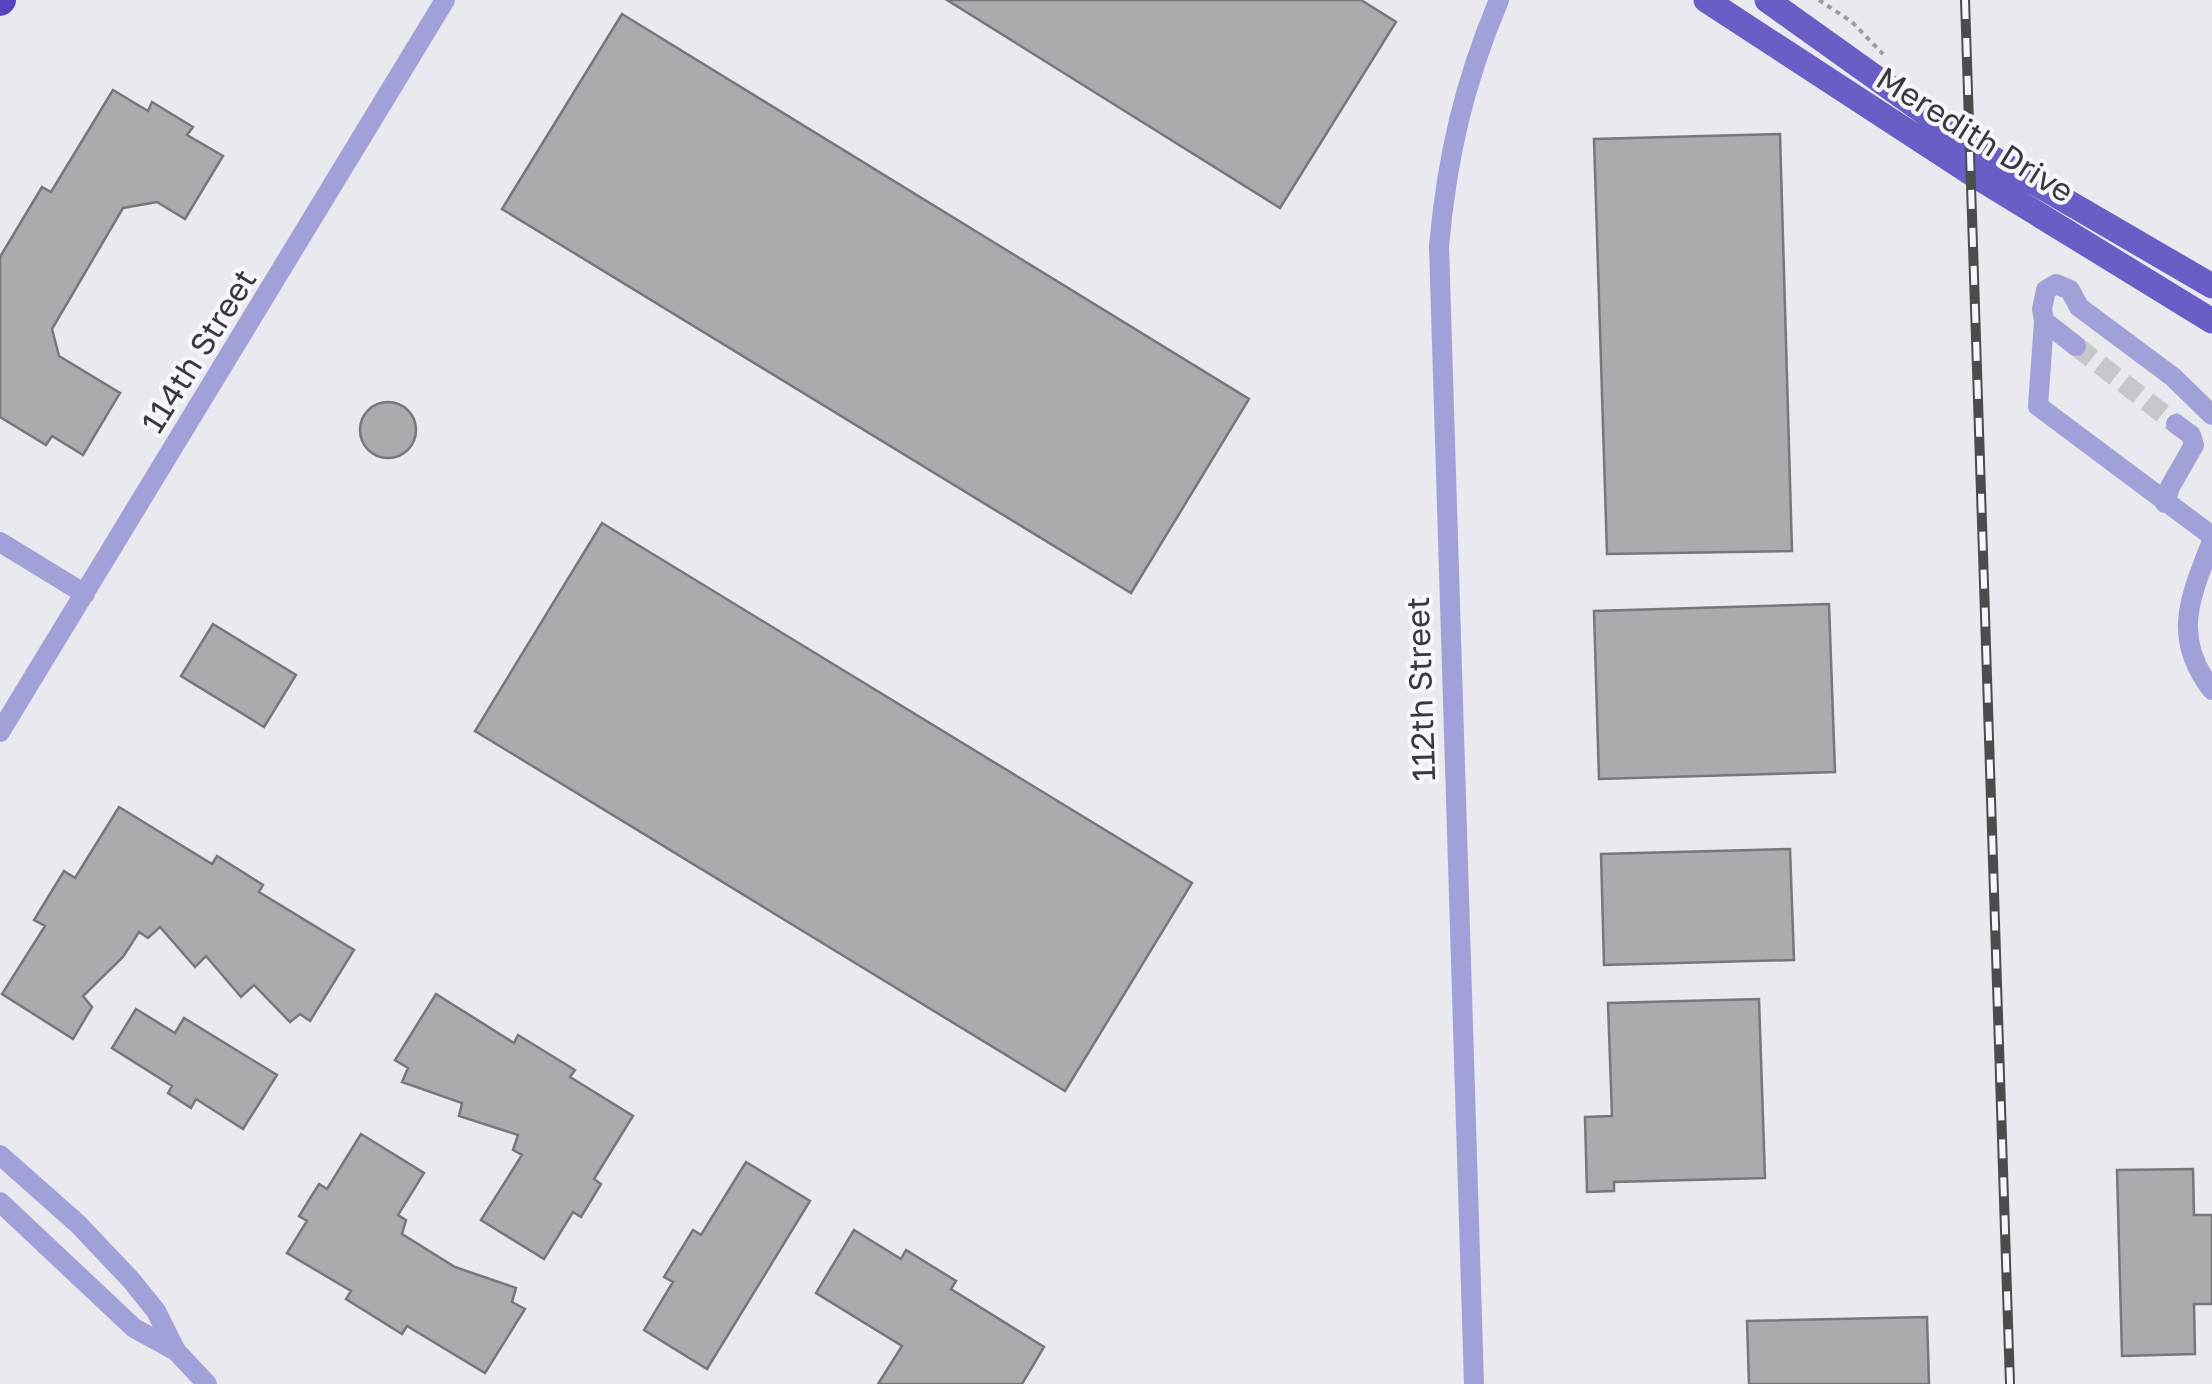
<svg xmlns="http://www.w3.org/2000/svg" width="2212" height="1384" font-family="'Golos Text',sans-serif">
<rect width="100%" height="100%" fill="#e9e9ef"/>
<!-- building -->
<path fill="#adaaaf" stroke="#79767c" stroke-width="2.5" d="M947 0H1361L1396 22 1280 208Z
M622 14 1249 399 1131 593 502 209Z
M113 90 148 111 152 102 193 127 187 135 223 156 185 219 157 202 123 208 52 329 59 356 120 393 83 455 52 436 46 445 0 417V257L42 187 51 192Z
M1780 134 1792 551 1607 554 1594 139Z
M360 430a28 28 0 1 1 56 0a28 28 0 1 1-56 0Z
M602 523 1192 883 1065 1091 475 731Z
M1829 604 1835 772 1599 779 1594 611Z
M213 624 296 675 264 727 181 676Z
M119 807 212 864 217 856 263 885 259 892 354 950 310 1021 300 1014 290 1022 254 985 241 997 206 956 195 967 160 927 148 938 139 932 123 957 83 996 92 1007 73 1039 2 994 45 926 34 920 64 871 75 878Z
M1790 849 1794 960 1604 965 1601 854Z
M436 994 514 1043 518 1035 575 1070 570 1077 633 1116 594 1179 601 1184 581 1217 573 1212 544 1259 481 1220 522 1155 513 1150 518 1135 459 1116 462 1103 402 1082 408 1068 395 1060Z
M1759 999 1765 1178 1614 1182V1191L1587 1192 1585 1117 1612 1116 1608 1003Z
M136 1009 175 1033 184 1018 277 1075 243 1129 196 1099 191 1108 168 1093 172 1086 112 1048Z
M361 1134 424 1173 398 1215 406 1220 402 1234 455 1267 516 1288 512 1302 525 1309 485 1373 407 1326 402 1334 346 1299 351 1291 287 1253 307 1221 299 1216 319 1184 327 1189Z
M746 1162 810 1201 707 1369 644 1330 673 1282 664 1277 693 1230 701 1235Z
M2193 1169 2194 1215H2212V1304H2194L2195 1354 2122 1356 2117 1170Z
M854 1230 901 1259 906 1250 956 1281 951 1289 1044 1347 1022 1384H878L902 1346 816 1293Z
M1927 1317 1929 1384H1749L1747 1321Z"/>
<g fill="none" stroke-linecap="round" stroke-linejoin="round">
<!-- minor-tunnel -->
<path stroke="#c6c6cb" stroke-width="20" stroke-dasharray="20 10" stroke-linecap="butt" d="M2076 346 2176 424"/>
<!-- path -->
<path stroke="#9d9da1" stroke-width="4" stroke-dasharray="5 5" stroke-linecap="butt" d="M1819 0 1852 22 1883 54"/>
<!-- minor -->
<path stroke="#a1a0d9" stroke-width="20" d="M2044 321 2076 346
M2212 415 2173 377 2079 307 2070 290 2056 284 2046 290 2042 309 2044 321 2038 406 2212 536
M2165 503 2170 487 2194 445 2191 435 2176 424
M2212 541C2190 598 2171 637 2212 690
M0 542 85 594
M0 732 445 0
M0 1155 78 1224 131 1280 156 1311 176 1351 207 1384
M0 1202 134 1328 176 1351
M1474 1384 1439 246C1447 157 1464 83 1499 0"/>
<!-- major -->
<path stroke="#695ec5" stroke-width="25" d="M1706 0 1971 173 2212 321
M1767 0 1970 145 2212 286"/>
<!-- highway -->
<path stroke="#5743bc" stroke-width="30" d="M0 1 1 0"/>
<!-- rail casing -->
<g stroke="#4c4b4e" stroke-width="10">
<path id="rail" d="M1965 0 2010 1384"/>
</g>
<!-- rail -->
<use href="#rail" stroke="#f6f6fc" stroke-width="6" stroke-dasharray="19" stroke-linecap="butt"/>
</g>
<g text-anchor="middle" stroke-width="8" stroke-linejoin="round" paint-order="stroke">
<!-- street labels -->
<g font-size="32" fill="#3a393c" stroke="#f6f6fc">
<text transform="translate(1975 135) rotate(32)" y="11">Meredith Drive</text>
<text transform="translate(199 351) rotate(-58)" y="11">114th Street</text>
<text transform="translate(1421 689) rotate(-92)" y="11">112th Street</text>
</g>
</g>
</svg>
